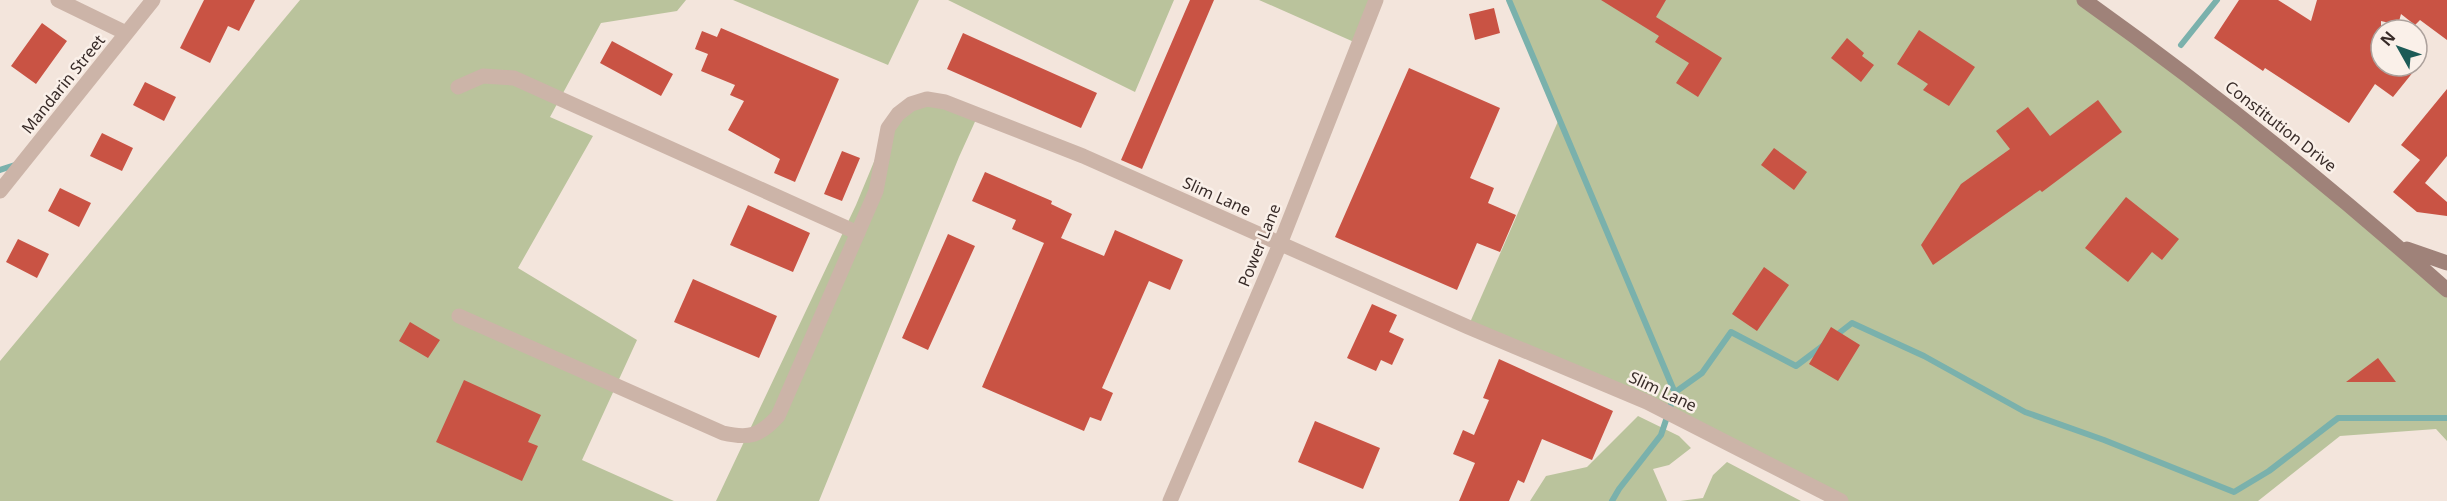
<svg xmlns="http://www.w3.org/2000/svg" width="2447" height="501" font-family="'Noto Sans',sans-serif">
<rect width="100%" height="100%" fill="#f3e5dc"/>
<!-- green -->
<path fill="#bac39c" d="M300 0H686L677 11 601 23 550 117 593 136 518 268 637 340 582 460 674 501H0V361Z
M733 0H919L888 65Z
M948 0H1174L1135 92Z
M1259 0H1373L1354 42Z
M1509 0H2084L2447 290V441L2436 429 2340 436 2258 501H1841L1647 402 1468 327 1559 119Z
M927 99 978 115 959 157 819 501H716L856 205 888 128Z
M1638 416 1679 436 1691 448 1669 465 1653 469 1667 501H1530L1546 476 1587 467Z
M1727 462 1801 501H1680L1703 498 1713 475Z"/>
<g fill="none" stroke-linecap="round" stroke-linejoin="round">
<!-- stream -->
<path stroke="#7ab1ac" stroke-width="6" d="M1509 0 1675 393 1661 435 1619 489 1612 501
M2181 45 2217 0
M0 170 15 165
M1834 337 1852 323 1924 356 2025 412 2104 440 2234 492 2269 471 2338 418H2447
M1674 393 1702 373 1731 332 1796 366 1824 345"/>
</g>
<!-- building -->
<path fill="#c95344" d="M204 0H255L239 31 228 26 210 63 180 48Z
M1190 0H1214L1142 169 1121 160Z
M1601 0H1666L1656 17 1722 58 1698 97 1676 83 1689 63 1655 42 1659 36Z
M2239 0H2278L2311 21 2317 0H2447V40L2420 20 2415 25 2401 14 2398 25 2381 21V66H2418L2393 97 2375 84 2349 123 2265 68 2263 71 2214 38Z
M1494 8 1500 33 1475 40 1469 14Z
M42 23 67 41 36 84 11 66Z
M721 28 839 79 795 182 774 173 780 159 728 130 744 101 730 95 735 85 701 71 708 54 695 49 702 31 717 37Z
M1919 30 1975 67 1949 106 1923 90 1928 84 1897 64Z
M963 33 1097 93 1081 128 947 69Z
M1847 38 1864 53 1862 56 1874 65 1861 82 1831 58Z
M612 41 673 74 661 96 600 63Z
M1409 68 1500 108 1470 178 1494 188 1488 203 1516 215 1500 252 1477 243 1457 290 1335 237Z
M145 82 176 97 164 121 133 105Z
M2447 89V156L2425 183 2447 202V216L2417 212 2393 192 2420 160 2401 145Z
M2098 100 2122 132 2042 192 2040 190 1933 265 1921 245 1961 184 2010 149 1996 131 2028 107 2050 136Z
M102 133 133 148 122 171 90 156Z
M1774 148 1807 172 1794 190 1761 165Z
M842 151 860 158 842 201 824 194Z
M985 172 1052 201 1051 204 1072 214 1061 238 1104 256 1115 230 1183 260 1170 290 1149 281 1102 388 1113 393 1101 421 1090 417 1084 431 982 387 1044 243 1012 229 1016 220 972 201Z
M60 188 91 203 79 227 48 211Z
M2126 197 2179 239 2162 260 2152 252 2128 282 2085 248Z
M748 205 810 233 793 272 730 245Z
M948 234 975 246 928 350 902 338Z
M18 239 49 254 37 278 6 262Z
M1764 267 1789 285 1757 331 1732 314Z
M693 279 777 316 759 358 674 322Z
M1372 304 1397 315 1389 332 1404 339 1392 365 1381 360 1376 371 1347 358Z
M410 322 440 340 428 358 399 341Z
M1831 327 1860 345 1838 381 1809 364Z
M2378 358 2396 382H2346Z
M1499 359 1613 411 1592 460 1542 439 1524 483 1518 480 1509 501H1459L1475 463 1453 454 1463 430 1474 435 1489 400 1483 398Z
M464 380 541 415 528 442 538 446 522 481 436 442Z
M1315 421 1380 448 1363 489 1298 462Z"/>
<g fill="none" stroke-linecap="round" stroke-linejoin="round">
<!-- minor -->
<path stroke="#ccb4a8" stroke-width="15" d="M58 0 126 33
M458 87 483 76 514 78 858 233
M0 191 153 0
M459 316 723 433C749 439 760 436 778 416L876 191 888 128 898 114 911 104 927 99 945 102 1083 156 1468 327 1647 402 1841 501
M1170 501 1280 244 1376 0"/>
<!-- secondary -->
<path stroke="#9f8279" stroke-width="15" d="M2084 0C2211 90 2331 187 2447 290
M2407 249 2447 263"/>
</g>
<g text-anchor="middle" stroke-width="5" stroke-linejoin="round" paint-order="stroke">
<!-- street labels -->
<g font-size="16" fill="#382b28" stroke="#faf0e9">
<text transform="translate(63 84) rotate(-51)" y="6">Mandarin Street</text>
<text transform="translate(2281 126) rotate(38)" y="6">Constitution Drive</text>
<text transform="translate(1217 196) rotate(24)" y="6">Slim Lane</text>
<text transform="translate(1259 245) rotate(-68)" y="6">Power Lane</text>
<text transform="translate(1663 391) rotate(25)" y="6">Slim Lane</text>
</g>
</g>
<!-- north arrow -->
<g transform="translate(2399 48) rotate(310)"><circle r="28" fill="#faf0e9" stroke="#aca19c" stroke-width="1.5"/>
<path d="M0-4.5L10 22L0 15L-10 22Z" fill="#1c5b57"/>
<text y="-9" font-size="16" font-weight="bold" text-anchor="middle" fill="#382b28">N</text>
</g>
</svg>
